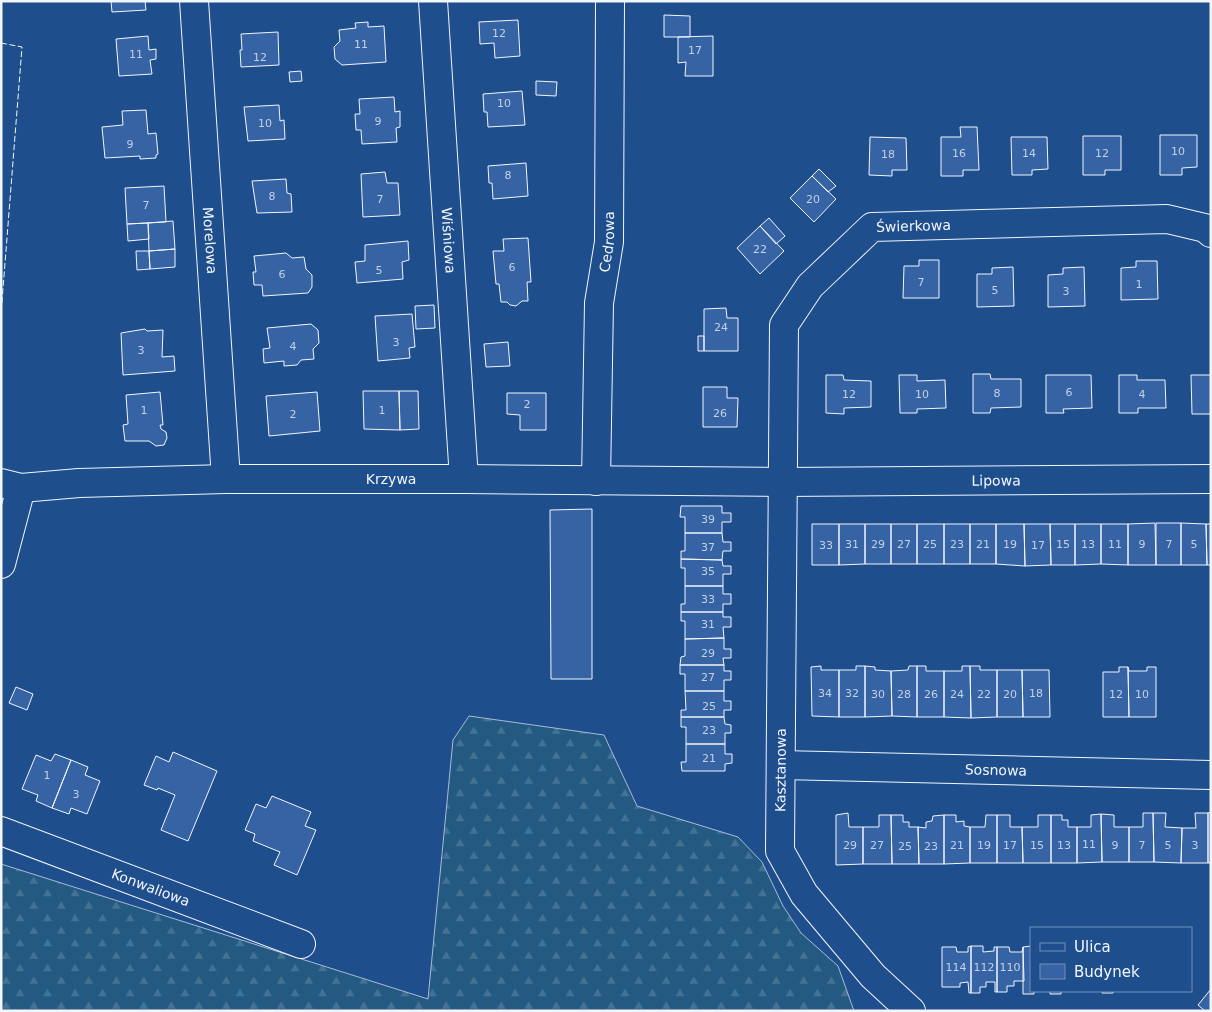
<svg xmlns="http://www.w3.org/2000/svg" width="1212" height="1012" font-family="'DejaVu Sans',sans-serif">
<defs>
<pattern id="forest-firs" width="22" height="20" patternUnits="userSpaceOnUse" patternTransform="scale(1.25)"><rect width="22" height="20" fill="#245a82"/><path d="M5 1l3.5 6h-7zM16 11l3.5 6h-7z" fill="#447295"/></pattern>
</defs>
<rect width="100%" height="100%" fill="#1f4e8c"/>
<!-- forest -->
<path fill="url(#forest-firs)" stroke="#a8bbd7" d="M469 716 604 735 637 806 738 837 762 862 783 906 801 933 838 966 854 1011H1V864L428 999 453 740Z"/>
<!-- building -->
<path fill="#3563a3" stroke="#f2f6ff" d="M111 1H145L146 10 112 12Z
M664 15 690 16V37H664Z
M518 20 520 56 495 58 494 43 480 44 479 22Z
M368 22V27L384 26 386 62 342 65 335 59 334 47 340 41 339 30 356 28 355 23Z
M278 32 279 65 241 67 240 50H242L241 34Z
M148 36 149 50 156 49V59L150 60 152 74 119 76 116 39Z
M713 36V76H685L686 62 678 63V37Z
M301 71 302 81 290 82 289 72Z
M536 81 557 82 556 96 536 95Z
M522 91 525 125 488 127 487 112H484L483 94Z
M394 97 395 112 400 111V127L396 128 397 142 362 144 361 130H356L355 114H360L359 99Z
M279 105 280 121 284 120 285 139 248 141 244 107Z
M146 110 148 134 156 133 158 154 156 155V158L140 159V156L105 158 102 127 123 125 122 111Z
M960 127H977L979 170H963V176H941V137H961Z
M1160 135H1197V167L1182 168V175H1160Z
M1083 136H1121V170H1105V175H1083Z
M870 137 906 138 907 170H892V176L869 175Z
M1011 137H1047L1048 169 1032 170V175H1012Z
M526 163 528 196 493 199 492 183H489L488 166Z
M819 169 836 186 828 192 812 176Z
M385 172 387 183H398L400 215 363 217 361 174Z
M812 176 836 199 814 222 790 198Z
M286 179 287 193 291 194 292 212 257 213 252 181Z
M164 186 166 222 127 224 125 188Z
M769 218 785 236 776 244 760 226Z
M173 221 175 249 149 251 148 223Z
M148 223 149 239 128 241 127 224Z
M760 226 784 251 760 274 737 248Z
M528 238 531 282H527L528 301H522L516 306 510 305 507 302H501L499 284H496L493 251H504L503 239Z
M408 241 409 260 402 262 403 279 357 283 355 262 365 261V245Z
M175 249V267L150 269 149 251Z
M136 251H149L150 269 137 270Z
M286 253 292 258 304 257 306 269 312 275V287L308 293 263 296 262 285H254L253 272H256L254 256Z
M919 260H939V298H903L904 266H919Z
M1136 261H1157L1158 299 1121 300V268L1136 267Z
M1013 267 1014 306 977 307V274H992V268Z
M1084 267 1085 306 1048 307V275L1063 274V268Z
M434 305 435 328 416 329 415 306Z
M726 308 727 318H738V351H704V309Z
M412 314 415 347 409 348 410 358 378 361 375 316Z
M311 324 318 330 319 343 313 349 314 359 301 360 297 365 284 366V361L264 363 263 349 270 348 267 328Z
M145 329 147 331 163 330 162 357 174 356 175 371 123 375 121 333Z
M698 336H704V351H698Z
M508 342 510 366 486 367 484 344Z
M973 374H990L991 379H1021V407L991 408 990 413H973Z
M826 375H843L844 380 871 381V407L844 408V414L826 413Z
M899 375H917V381L945 380 946 408 917 409V413H900Z
M1046 375H1091L1092 408 1063 409 1064 413H1046Z
M1119 375H1137V380H1165L1166 408H1138V413H1119Z
M1191 375H1211V414H1192Z
M703 387H727V398H738L737 427H703Z
M363 391H399L400 430 364 429Z
M399 391H418L419 429 400 430Z
M160 392 163 425H160L161 429 166 432 167 438 164 445 156 446 149 441H125L123 425 128 424 126 395Z
M317 392 320 431 269 436 266 396Z
M507 393H546V430H520V415L507 414Z
M681 506H722V513H731V522H722V533H685V517H680Z
M592 509V679H551L550 510Z
M1155 523 1156 565H1128V524Z
M1156 523H1181V565H1156Z
M1181 523 1206 524 1207 565H1181Z
M812 524H839V565H812Z
M839 524H865V564L839 565Z
M865 524H891V564H865Z
M891 524H917V564H891Z
M917 524H944V564H917Z
M944 524H970V564H944Z
M970 524H996V564H970Z
M996 524H1024L1025 566 996 564Z
M1024 524H1050L1051 565 1025 566Z
M1050 524H1075V565H1051Z
M1075 524H1101V564L1075 565Z
M1101 524H1128V565L1101 564Z
M1206 524H1211V565H1207Z
M685 533H722L723 542H731V551H723L722 560 681 559V551H685Z
M681 559 722 560 723 566H731V574H723V586H685V568H681Z
M685 586H723V594H731V604H723V612H681V604H685Z
M681 612H723V617H731V627H723L724 638 685 639V621H681Z
M724 638V649H731V658H723L724 665H680L681 657 685 656V639Z
M680 665H724V671H731V680H724V691H685V674H680Z
M821 666V670H839V717L812 716 811 667Z
M856 666H865V717H839V670H856Z
M865 666 875 667V670L891 671 892 716 865 717Z
M909 666H917V717L892 716 891 671 908 670Z
M917 666H926V671H944V717H917Z
M962 666H970L971 718 944 717V671H962Z
M970 666H980V670H997V717L971 718Z
M1119 667H1128L1129 717H1103V672H1119Z
M1128 667 1129 671H1147V667H1156V717H1129Z
M997 670H1022L1023 717H997Z
M1022 670H1049L1050 717H1023Z
M16 687 33 694 27 710 9 703Z
M685 691H724V701H731V710H724V717H681V710H686Z
M681 717H724L725 724 731 725V733H725V744H686V727H681Z
M686 744H725V754H732V763L725 764V771H682L681 762H686Z
M173 752 217 771 188 841 161 830 175 795 158 788 157 790 144 785 156 756 169 762Z
M55 754 71 760 52 808 36 801 38 795 22 789 36 755 51 761Z
M71 760 88 767 85 775 100 781 87 814 71 808 69 814 52 808Z
M272 796 311 812 305 826 316 830 297 875 274 865 280 852 253 841 255 834 245 830 256 804 266 808Z
M1211 812V863H1208V813Z
M848 813 849 827H863V864L836 865V815Z
M1143 813H1153L1154 862H1129V827H1143Z
M1153 813H1166L1165 827 1182 828 1181 863 1154 862Z
M1195 813H1208V863H1181L1182 828H1196Z
M1101 814 1114 815V827H1129V862H1102Z
M1101 814 1102 862 1077 863V827H1091V815Z
M879 815H891L892 864H863V827H879Z
M891 815H903V822H909V827H918L919 864H892Z
M944 815V864H919L918 827 926 828V822L932 821 933 816Z
M944 815H956V822L964 821V826L970 827V863L944 864Z
M986 815H997V863H970V827H985Z
M997 815H1010V827H1022L1023 863H997Z
M1038 815H1051V863H1023L1022 827H1038Z
M1051 815H1062V820H1068V827H1077V863H1051Z
M971 946H983V952L994 951V947H997V992H995V982H986V987H980V993H971Z
M971 946V993H969L968 982 960 983V987H942V947H956L957 952H968V947Z
M1031 946V991H1034V994H1023V947Z
M997 947H1009L1010 952H1022L1023 947 1024 981H1014V986H1007V992H997Z
M1211 989V1011H1205L1198 1005Z
M1050 991H1061V994H1050Z
M1102 991H1113V993H1102Z"/>
<g fill="none" stroke-linecap="round" stroke-linejoin="round">
<!-- minor casing -->
<g stroke="#f2f6ff" stroke-width="30">
<g id="minor">
<path id="s1" d="M194 1 226 479"/>
<path id="s2" d="M433 1 464 479"/>
<path id="s3" d="M596 481 599 303 609 242 610 1"/>
<path id="s4" d="M1 483 21 488 79 483 226 479H464L782 482 1211 479"/>
<path d="M1 564 21 488"/>
<path id="s5" d="M781 765 1211 775"/>
<path id="s6" d="M1 831 301 944"/>
<path id="s7" d="M911 1011 873 976 804 894 780 851 784 325 810 286 872 227 1167 219 1205 228 1211 233"/>
</g>
</g>
<!-- minor -->
<use href="#minor" stroke="#1f4e8c" stroke-width="28"/>
<!-- fence -->
<path stroke="#f2f6ff" stroke-width="1" stroke-dasharray="6 2.5" stroke-linecap="butt" d="M1 43 22 47 1 314"/>
</g>
<g text-anchor="middle" stroke-width="4" stroke-linejoin="round" paint-order="stroke">
<!-- number labels -->
<g font-size="11" fill="#c3d1e8">
<text x="499" y="37">12</text>
<text x="361" y="48">11</text>
<text x="695" y="54">17</text>
<text x="136" y="58">11</text>
<text x="260" y="61">12</text>
<text x="504" y="107">10</text>
<text x="378" y="125">9</text>
<text x="265" y="127">10</text>
<text x="130" y="148">9</text>
<text x="1178" y="155">10</text>
<text x="959" y="157">16</text>
<text x="1029" y="157">14</text>
<text x="1102" y="157">12</text>
<text x="888" y="158">18</text>
<text x="508" y="179">8</text>
<text x="272" y="200">8</text>
<text x="380" y="203">7</text>
<text x="813" y="203">20</text>
<text x="146" y="209">7</text>
<text x="760" y="253">22</text>
<text x="512" y="271">6</text>
<text x="379" y="274">5</text>
<text x="282" y="278">6</text>
<text x="921" y="286">7</text>
<text x="1139" y="288">1</text>
<text x="995" y="294">5</text>
<text x="1066" y="295">3</text>
<text x="721" y="331">24</text>
<text x="396" y="346">3</text>
<text x="293" y="350">4</text>
<text x="141" y="354">3</text>
<text x="1069" y="396">6</text>
<text x="997" y="397">8</text>
<text x="849" y="398">12</text>
<text x="922" y="398">10</text>
<text x="1142" y="398">4</text>
<text x="527" y="408">2</text>
<text x="144" y="414">1</text>
<text x="382" y="414">1</text>
<text x="720" y="417">26</text>
<text x="293" y="418">2</text>
<text x="708" y="523">39</text>
<text x="852" y="548">31</text>
<text x="878" y="548">29</text>
<text x="904" y="548">27</text>
<text x="930" y="548">25</text>
<text x="957" y="548">23</text>
<text x="983" y="548">21</text>
<text x="1010" y="548">19</text>
<text x="1063" y="548">15</text>
<text x="1088" y="548">13</text>
<text x="1115" y="548">11</text>
<text x="1142" y="548">9</text>
<text x="1169" y="548">7</text>
<text x="1194" y="548">5</text>
<text x="826" y="549">33</text>
<text x="1038" y="549">17</text>
<text x="708" y="551">37</text>
<text x="708" y="575">35</text>
<text x="708" y="603">33</text>
<text x="708" y="628">31</text>
<text x="708" y="657">29</text>
<text x="708" y="681">27</text>
<text x="825" y="697">34</text>
<text x="852" y="697">32</text>
<text x="1036" y="697">18</text>
<text x="878" y="698">30</text>
<text x="904" y="698">28</text>
<text x="931" y="698">26</text>
<text x="957" y="698">24</text>
<text x="984" y="698">22</text>
<text x="1010" y="698">20</text>
<text x="1116" y="698">12</text>
<text x="1142" y="698">10</text>
<text x="709" y="710">25</text>
<text x="709" y="734">23</text>
<text x="709" y="762">21</text>
<text x="47" y="779">1</text>
<text x="76" y="798">3</text>
<text x="1089" y="848">11</text>
<text x="850" y="849">29</text>
<text x="877" y="849">27</text>
<text x="957" y="849">21</text>
<text x="984" y="849">19</text>
<text x="1010" y="849">17</text>
<text x="1037" y="849">15</text>
<text x="1064" y="849">13</text>
<text x="1115" y="849">9</text>
<text x="1142" y="849">7</text>
<text x="1168" y="849">5</text>
<text x="1195" y="849">3</text>
<text x="905" y="850">25</text>
<text x="931" y="850">23</text>
<text x="956" y="971">114</text>
<text x="984" y="971">112</text>
<text x="1010" y="971">110</text>
</g>
<!-- street labels -->
<g font-size="14" fill="#f2f6ff" stroke="#1f4e8c">
<text dy="5" stroke="none"><textPath href="#s7" startOffset="908">Świerkowa</textPath></text>
<text dy="5" stroke="none"><textPath href="#s1" startOffset="240">Morelowa</textPath></text>
<text dy="5" stroke="none"><textPath href="#s2" startOffset="240">Wiśniowa</textPath></text>
<text dy="5" stroke="none"><textPath href="#s3" startOffset="240">Cedrowa</textPath></text>
<text dy="5" stroke="none"><textPath href="#s4" startOffset="391">Krzywa</textPath></text>
<text dy="5" stroke="none"><textPath href="#s4" startOffset="996">Lipowa</textPath></text>
<text dy="5" stroke="none"><textPath href="#s5" startOffset="215">Sosnowa</textPath></text>
<text dy="5" stroke="none"><textPath href="#s7" startOffset="289">Kasztanowa</textPath></text>
<text dy="5" stroke="none"><textPath href="#s6" startOffset="160">Konwaliowa</textPath></text>
</g>
</g>
<!-- border -->
<rect width="1212" height="1012" fill="none" stroke="#f2f6ff" stroke-width="5"/>
<!-- legend -->
<rect x="1030" y="927" width="162" height="65" fill="#1f4e8c" stroke="#7391ba"/>
<rect x="1040" y="943" width="25" height="8" fill="#1f4e8c" stroke="#7391ba"/>
<text x="1074" y="952" font-size="15" fill="#f2f6ff">Ulica</text>
<rect x="1040" y="964" width="25" height="15" fill="#3563a3" stroke="#7391ba"/>
<text x="1074" y="977" font-size="15" fill="#f2f6ff">Budynek</text>
</svg>
